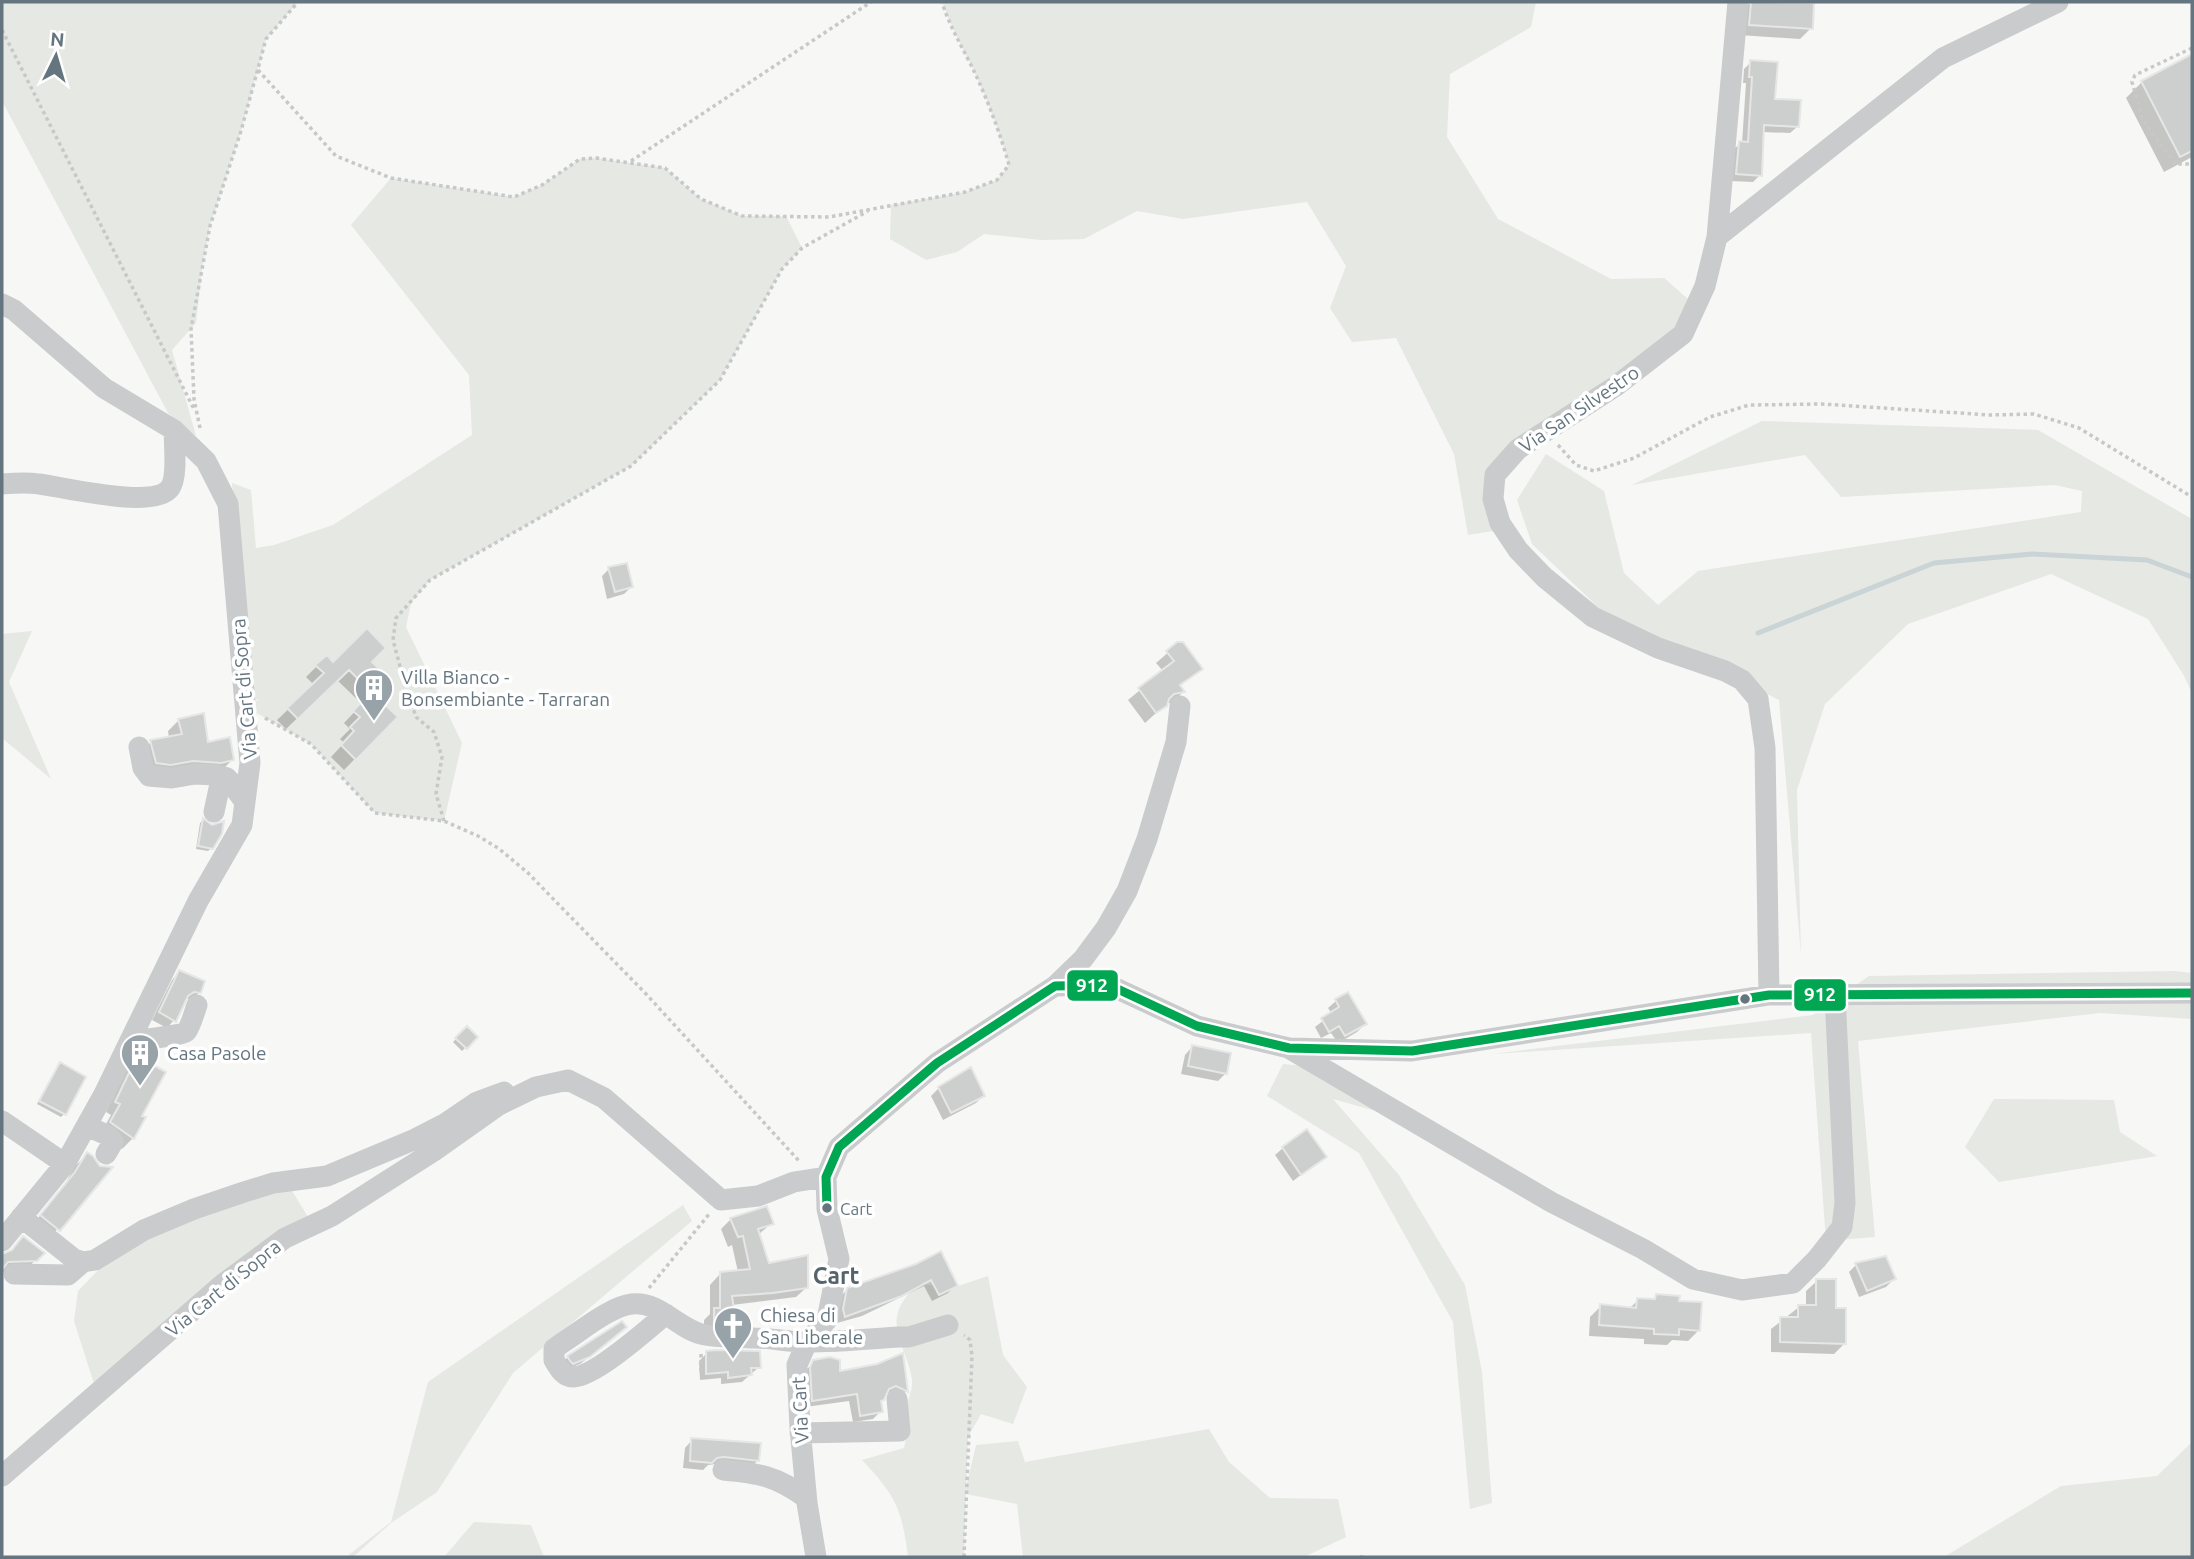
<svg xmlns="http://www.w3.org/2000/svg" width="2194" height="1559" font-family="Ubuntu,sans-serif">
<rect width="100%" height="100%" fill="#f7f7f6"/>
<!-- green -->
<path fill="#e6e8e3" d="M2 2H298L266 39 241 131 210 226 202 269 196 323 172 350 196 436 168 413 2 101Z
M942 2H1536L1531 27 1450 74 1447 137 1498 219 1611 279 1664 278 1688 299 1676 330 1489 471 1493 531 1468 535 1454 454 1396 338 1352 342 1330 308 1346 266 1307 202 1183 219 1137 211 1084 239 1041 240 984 234 957 252 926 260 890 239 891 205 965 192 997 180 1009 165C1000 133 987 98 972 67 961 45 950 25 942 2Z
M596 158 665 168 701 199 742 216H786L802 248 782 269 720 380 631 466 430 580 411 603 406 627 462 743 444 821 375 813 311 744 246 707 261 698 251 702 232 483 251 490 256 548 274 545 333 525 472 435 469 375 351 225 391 178 514 197 542 185 580 159Z
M1762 421 2038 430 2192 519V693L2183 674 2148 619 2051 574 1908 624 1825 704 1797 790 1801 955 1779 700 1602 611 1532 544 1517 500 1546 454 1604 491 1624 573 1658 605 1698 571 2081 512 2082 491 2055 485 1841 497 1805 455 1632 485Z
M32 631 9 682 51 779 2 738V634Z
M2174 971 2192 973V1019L2100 1013 1858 1041 1875 1237 1826 1241 1811 1033 1492 1054 1813 1015 1869 976Z
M1283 1064 1345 1070 1419 1123 1333 1099 1399 1175 1465 1285 1482 1372 1492 1503 1470 1509 1453 1322 1359 1153 1267 1096Z
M1994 1099 2114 1100 2120 1132 2157 1156 1999 1182 1965 1147Z
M286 1181 313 1225 97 1393 74 1321 78 1291 127 1240Z
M683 1205 692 1221 513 1373 437 1492 391 1523 353 1557H346L391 1522 428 1382Z
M988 1276 1003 1355 1027 1387 1013 1424 981 1414 968 1437 966 1488 976 1445 1018 1441 1025 1462 1209 1429 1229 1462 1270 1498 1338 1499 1346 1537 1304 1557H1023L1017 1504 966 1494 964 1557H908C902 1509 896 1496 862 1460L904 1448C908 1434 905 1420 907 1405 909 1397 913 1387 912 1379 907 1348 884 1325 906 1297 913 1287 923 1283 934 1285L940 1295 958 1286Z
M2192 1442V1557H1944L2061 1486 2157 1476Z
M474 1522 531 1525 544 1557H444Z"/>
<!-- shadow -->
<path fill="#0003" d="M1751 2 1813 5 1811 28 1800 39 1739 35 1740 12Z
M2192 56V157L2164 172 2126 98 2142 82Z
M1751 62 1774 100 1797 127 1790 133 1762 132 1760 175 1753 182 1730 181 1732 150 1742 143 1746 83H1743L1744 69Z
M609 569 631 587 624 594 607 599 602 576Z
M1178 644 1200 669 1179 687 1183 692 1173 702 1166 704 1145 723 1128 700 1163 671 1156 663Z
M369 662 374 697 395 718 344 770 331 757 344 743 340 739 350 729 344 723 362 704 337 680 286 729 277 720 314 685 306 677 317 666Z
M179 720 207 744 232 760 221 771 159 775 139 753 151 742 169 738 168 731Z
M203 820 212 848 208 851 196 849 200 823Z
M179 972 200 992 192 999H184L174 1020 167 1028 152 1020 172 980Z
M1336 1001 1365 1024 1357 1032 1338 1043 1331 1033 1321 1038 1315 1027 1332 1014 1328 1008Z
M467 1028 476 1037 462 1051 453 1042Z
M1192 1047 1226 1073 1218 1081 1181 1074 1185 1055Z
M137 1059 140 1116 144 1118 133 1138 122 1149 101 1133 111 1115 106 1112 127 1069Z
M57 1068 64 1114 61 1117 37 1104Z
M939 1088 983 1096 976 1103 943 1120 931 1096Z
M1283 1148 1324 1157 1293 1181 1275 1155Z
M87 1155 99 1167 109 1168 47 1241 30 1228 64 1186 75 1166Z
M731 1219 772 1223 758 1235 767 1265 807 1287 796 1297 732 1305 734 1324 724 1334 704 1333V1320L710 1314V1285L720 1274 738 1272 732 1245 728 1247 721 1229Z
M24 1238 42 1253 25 1271 2 1272V1255L9 1254Z
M917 1265 956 1285 948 1293 932 1301 924 1286 862 1316 837 1323 836 1318 840 1297 848 1289Z
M1856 1265 1894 1279 1886 1287 1859 1297 1849 1272Z
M1817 1281 1834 1310 1844 1344 1834 1354 1771 1352V1329L1799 1307H1806V1291Z
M1656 1296 1677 1303 1699 1330 1688 1341 1672 1340 1667 1345 1644 1344V1339L1589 1336 1590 1317 1601 1306 1629 1309 1638 1300 1652 1301Z
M617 1335 580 1364 565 1370 561 1364 568 1357Z
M707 1353 759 1367 742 1382 721 1384V1378L700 1380 699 1361Z
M902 1355 906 1391 899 1398 888 1393 885 1394 880 1402 881 1411 873 1419 853 1422 849 1401 805 1407 806 1370 814 1362 839 1373 877 1366Z
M692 1440 757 1461 750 1468 716 1464 708 1465 703 1470 683 1468 685 1448Z"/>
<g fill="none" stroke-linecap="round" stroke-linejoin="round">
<!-- stream -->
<path stroke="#cad3d5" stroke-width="5" d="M1758 633 1934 563 2032 554 2147 560 2192 577"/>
</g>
<!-- building -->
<path fill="#cdcfcf" stroke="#e6e6e6" stroke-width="2" d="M1751 2 1814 3 1813 29 1749 25Z
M2192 54V151L2180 157 2141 81Z
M1750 60 1778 62 1775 99 1801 100 1799 127 1764 125 1762 176 1736 174 1739 141 1748 142 1752 77H1749Z
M627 563 633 587 615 592 608 567Z
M367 628 386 648 372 662 392 681 377 697 398 717 356 760 341 745 354 731 350 727 360 717 353 711 371 692 349 670 298 719 287 708 324 673 315 665 327 655 333 662Z
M1177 642H1183L1203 669 1180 685 1185 692 1174 694 1169 699 1167 706 1156 713 1138 688 1174 661 1166 651Z
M204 713 208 742 230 737 234 760 221 763 193 761 171 765 156 763 150 740 182 734 178 719Z
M203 818 212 825 224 821 222 834 213 849 198 846Z
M179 970 205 981 201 993 194 992 188 996 176 1022 159 1012Z
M1348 992 1367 1024 1345 1036 1339 1026 1329 1032 1321 1018 1339 1007 1335 999Z
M467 1026 478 1037 467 1049 455 1038Z
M1192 1045 1231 1053 1227 1074 1188 1066Z
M137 1056 166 1072 142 1116 146 1117 134 1139 110 1122 120 1104 115 1102Z
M60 1062 86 1077 66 1115 39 1101Z
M971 1067 985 1096 951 1113 938 1087Z
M1307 1129 1327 1157 1301 1175 1282 1147Z
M87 1152 93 1156 100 1166 113 1167 60 1231 40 1215 75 1172Z
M767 1206 774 1224 758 1229 769 1263 808 1255V1288L773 1293 732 1296 736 1324 714 1323V1308H720V1272L750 1269 743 1236 738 1237 730 1218Z
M23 1236 45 1253 37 1261 8 1262 2 1270V1254L12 1250Z
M941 1251 958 1286 939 1295 931 1280 902 1296 845 1317 843 1309 847 1288 916 1264Z
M1886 1256 1896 1279 1867 1291 1855 1263Z
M1816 1279H1836V1308H1846V1344L1780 1342V1317H1798V1305H1816Z
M1656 1294 1680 1296 1679 1301 1702 1302 1700 1331 1679 1329V1335L1654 1334V1329L1599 1325 1600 1304 1636 1308 1637 1298 1655 1299Z
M622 1321 627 1327 590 1357 573 1364 570 1361 567 1356Z
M715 1350 760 1351 761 1368H751L752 1375 728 1378V1372L706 1374V1351Z
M903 1353 908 1392 896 1386 889 1389 884 1400 881 1401 883 1412 860 1416 857 1394 812 1401 810 1367 813 1360 830 1357 840 1360V1371L877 1364Z
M691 1438 761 1443 759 1461 724 1457 717 1458 712 1463 690 1461Z"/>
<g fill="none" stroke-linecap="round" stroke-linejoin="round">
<!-- path -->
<path stroke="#c7c8c9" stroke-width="3.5" stroke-dasharray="3.5 3.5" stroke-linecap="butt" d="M2 30 195 411
M2192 48 2135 75 2132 82 2143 120 2175 164H2192
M258 70 336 156 391 178 514 197 542 185 580 159 596 158 665 168 701 199 742 216 829 217 965 192 997 180 1009 165C1000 133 987 98 972 67 961 45 949 25 942 2
M631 161 871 2
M200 428 194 399 191 329 210 226 241 131 266 39 298 2
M1558 445 1576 465 1594 471 1634 458 1710 417 1749 405 1822 404 1990 415 2034 414 2079 428 2192 497
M265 718 311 744 375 813 444 821 478 836 498 848 527 872 647 995 800 1162
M444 821 436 794 442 757 434 732 416 717 405 685 393 640 396 618 430 580 631 466 720 380 782 269 802 248 868 211
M649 1288 710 1213
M701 1354V1373
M964 1557 972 1356 970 1340 964 1335
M1360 1557H1364"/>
<!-- minor -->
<path stroke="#c9cbcc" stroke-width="21" d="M1717 237 1738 2
M2 304 14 310 104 388 174 430 206 461 228 504 250 763 242 825 198 901 104 1094 65 1164 2 1241
M2 484C14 483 27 482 39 484 64 487 154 510 170 488 178 477 174 444 174 430
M139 747 143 768 149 776 172 778 195 774 216 775 227 778 245 802
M214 812 220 784 231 782
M1055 986 1083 959 1106 928 1127 891 1147 839 1176 742 1180 706
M1769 995 1765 748 1758 699 1742 680 1725 671 1658 648 1593 617 1544 577 1518 550 1500 523 1493 499 1495 475 1518 449 1616 386 1683 334 1705 286 1717 237 1943 58 2058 2
M131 1040C135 1041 184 1035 186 1032 191 1026 194 1013 197 1005
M1290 1049 1551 1202 1643 1249 1693 1279 1742 1290 1793 1283 1817 1259 1842 1227 1845 1203 1835 995
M2 1121 65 1164
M87 1126 109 1136 113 1142 106 1154
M21 1217 74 1259 83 1262 95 1260 144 1230 194 1209 244 1192 273 1183 327 1176 413 1140 446 1123 477 1102 504 1092
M14 1274 68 1275 83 1262
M666 1314C648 1329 596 1376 574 1377 564 1378 558 1367 554 1360V1349L562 1343C581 1331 611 1306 632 1304 661 1301 678 1330 705 1335 721 1338 737 1337 754 1338 771 1338 789 1342 807 1342 838 1342 869 1339 899 1337H909L948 1325
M800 1433 900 1431 897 1399
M723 1470C758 1473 777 1476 806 1498
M2 1476 223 1284 285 1238 332 1216 434 1151 499 1105 536 1087 568 1080 604 1098 721 1200 758 1196 794 1182 826 1177
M816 1557 807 1503 800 1428 797 1365 807 1342 827 1320 839 1259 827 1209 826 1177 839 1147 937 1063 1055 986 1109 985 1197 1026 1289 1048 1412 1051 1769 995 2192 993"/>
<!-- bus-1 casing -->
<g stroke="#fff" stroke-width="14">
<path id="bus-1" d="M827 1209 826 1177 839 1147 937 1063 1055 986 1109 985 1197 1026 1289 1048 1412 1051 1769 995 2192 993"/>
</g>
<!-- bus-1 -->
<use href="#bus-1" stroke="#00a651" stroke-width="9"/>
</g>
<!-- icons -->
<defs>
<g id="building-pin" transform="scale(2.0125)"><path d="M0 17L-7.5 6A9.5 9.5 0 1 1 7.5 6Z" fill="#97a2a9" stroke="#fff"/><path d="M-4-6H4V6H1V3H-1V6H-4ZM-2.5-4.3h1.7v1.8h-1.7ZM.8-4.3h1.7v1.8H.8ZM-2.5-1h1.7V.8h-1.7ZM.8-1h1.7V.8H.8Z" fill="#fff"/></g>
<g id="church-pin" transform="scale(2.0125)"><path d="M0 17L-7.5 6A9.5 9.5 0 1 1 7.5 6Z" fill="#97a2a9" stroke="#fff"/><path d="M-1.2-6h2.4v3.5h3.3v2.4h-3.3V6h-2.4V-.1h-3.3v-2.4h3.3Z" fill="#fff"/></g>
</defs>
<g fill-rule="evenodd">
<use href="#building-pin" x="374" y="688"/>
<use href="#building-pin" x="140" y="1053"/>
<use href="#church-pin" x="733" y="1326"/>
</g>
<!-- markers -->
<g fill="#64757f" stroke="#fff" stroke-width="2.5">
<circle cx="1745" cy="999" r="6"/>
<circle cx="827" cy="1208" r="6"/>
</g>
<g text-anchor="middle" stroke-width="7" stroke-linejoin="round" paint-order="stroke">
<!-- bus labels -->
<g font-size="17" fill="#64757f" stroke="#fff" text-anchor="start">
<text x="840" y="1215">Cart</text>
</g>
<!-- street labels -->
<g font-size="19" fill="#64757f" stroke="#fff">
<text transform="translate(1579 409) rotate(-34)" y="7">Via San Silvestro</text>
<text transform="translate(244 689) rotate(-95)" y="7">Via Cart di Sopra</text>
<text transform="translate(223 1288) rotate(-39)" y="7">Via Cart di Sopra</text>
<text transform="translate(800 1410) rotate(-93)" y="7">Via Cart</text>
</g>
<!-- poi labels -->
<g font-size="19" fill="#64757f" stroke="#fff" text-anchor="start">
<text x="401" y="684">Villa Bianco -<tspan x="401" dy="22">Bonsembiante - Tarraran</tspan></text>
<text x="167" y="1060">Casa Pasole</text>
<text x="760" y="1322">Chiesa di<tspan x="760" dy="22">San Liberale</tspan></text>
</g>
<!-- quarter labels -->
<g font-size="23" font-weight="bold" fill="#55636a" stroke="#fff">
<text x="836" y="1284">Cart</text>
</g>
</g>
<g stroke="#fff" stroke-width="2.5">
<rect x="1066" y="969" width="53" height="33" rx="7" fill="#00a651"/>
<rect x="1793" y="978" width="54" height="34" rx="7" fill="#00a651"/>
</g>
<g font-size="19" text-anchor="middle" font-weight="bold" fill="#fff">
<text x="1092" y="992">912</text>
<text x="1820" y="1001">912</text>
</g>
<!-- border -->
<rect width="2194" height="1559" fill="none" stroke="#64757f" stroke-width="7"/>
<!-- north arrow -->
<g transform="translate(56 56) rotate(5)" stroke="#ffffff" stroke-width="5" paint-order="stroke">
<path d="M0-5L12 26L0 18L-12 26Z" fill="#64757f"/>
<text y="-10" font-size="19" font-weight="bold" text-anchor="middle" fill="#64757f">N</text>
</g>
</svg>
